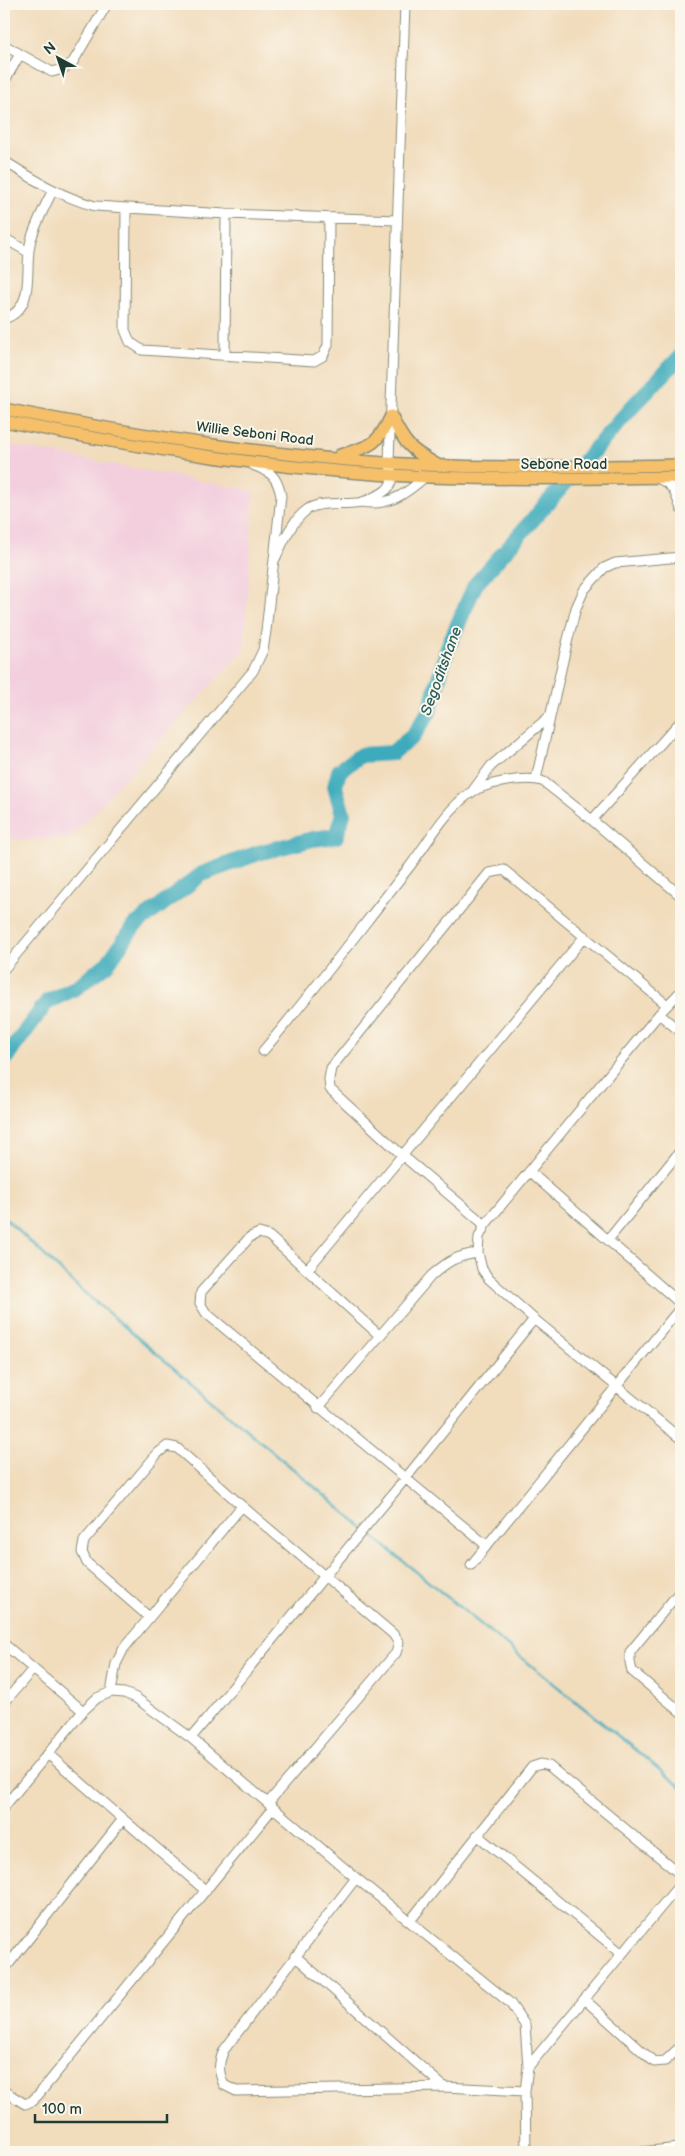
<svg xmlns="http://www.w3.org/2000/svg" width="685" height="2156" font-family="'Balsamiq Sans',sans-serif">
<rect width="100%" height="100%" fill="#fbf7ec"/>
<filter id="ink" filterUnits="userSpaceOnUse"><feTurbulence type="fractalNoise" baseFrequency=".02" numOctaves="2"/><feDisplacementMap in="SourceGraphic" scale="10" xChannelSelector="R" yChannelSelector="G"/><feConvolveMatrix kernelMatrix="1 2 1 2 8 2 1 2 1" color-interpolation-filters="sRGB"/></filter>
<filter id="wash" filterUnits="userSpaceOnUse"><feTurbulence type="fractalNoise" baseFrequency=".0096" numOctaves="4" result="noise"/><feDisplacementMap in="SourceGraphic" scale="20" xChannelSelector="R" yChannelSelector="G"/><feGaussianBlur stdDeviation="1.12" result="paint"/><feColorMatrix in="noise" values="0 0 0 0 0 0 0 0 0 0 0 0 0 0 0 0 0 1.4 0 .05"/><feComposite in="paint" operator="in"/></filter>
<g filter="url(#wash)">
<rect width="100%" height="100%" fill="#f1dcbc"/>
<!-- built -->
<path fill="#f3cfde" d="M4 444 254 491 244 649 69 839 4 840Z"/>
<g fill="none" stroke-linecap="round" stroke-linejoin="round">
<!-- stream -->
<path stroke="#3dabbc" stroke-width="2.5" d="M4 1217 80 1289 362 1527
M366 1531 681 1787"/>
<!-- river -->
<path stroke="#3dabbc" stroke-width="16" d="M4 1060 47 1002 77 987 108 963 134 926 202 874 258 853 313 839 336 836 343 814 335 787 339 771 361 755 392 753 413 736 429 712 448 647 475 585 633 406 681 356"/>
</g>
</g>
<g filter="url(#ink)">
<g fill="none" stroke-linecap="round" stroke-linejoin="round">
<!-- minor casing -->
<g stroke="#888c78" stroke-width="11">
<path id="minor" d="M4 45 52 72 63 69 73 62 107 4
M4 82 20 54
M4 161C33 179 61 197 95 206L226 214 397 220
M126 209 125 330 130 342 142 350 314 361 323 356 328 345 329 218
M4 238 28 252
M4 319C38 308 23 266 31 240 36 223 45 206 53 190
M225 356 226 214
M657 478C673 484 676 494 681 509
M362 502C388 507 406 494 425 477
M274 561C283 543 291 521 308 509 323 500 346 506 362 502 367 501 372 498 376 496 394 489 394 478 389 462L405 4
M681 721 592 820 681 896
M536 779 567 643 576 608 584 590 604 568 615 563 681 557
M471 793 491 766 550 716
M4 969 253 671 263 650 266 631 281 496C277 476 271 472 253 465
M681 991 659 1014 485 1225 479 1237 478 1253 482 1269 489 1279 534 1319 681 1439
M659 1014 681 1032
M263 1051C314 991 361 928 410 866 429 841 444 812 470 793 485 783 528 775 544 782L592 820
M530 1172 681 1304
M485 1225 402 1155 330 1089 329 1079 331 1068 489 873 504 870 667 1005
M608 1240 681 1150
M307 1270 585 936
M379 1335 269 1236 259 1233 250 1237 201 1292 200 1303 206 1313 486 1545
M318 1408 431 1276C447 1262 455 1256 478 1253
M471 1565 681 1307
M681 1590 630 1652V1662L632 1671 681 1712
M149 1617 87 1563 82 1552 84 1541 158 1453 167 1446 177 1448 242 1506 393 1634 399 1643 396 1653 268 1803
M4 1644 83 1711
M111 1692 116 1664 124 1648 242 1506
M4 1703 33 1669
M191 1738 405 1479 534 1319
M48 1754 206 1891
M4 1807 83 1711 97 1698 111 1692 124 1693 136 1698 191 1738 356 1878 510 2003 525 2025 528 2067 525 2091 526 2152
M477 1835 621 1953
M356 1878 224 2050C218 2064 218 2071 224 2085L236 2091 444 2087 525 2091
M410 1921 532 1767 541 1764 549 1766 681 1875
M295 1956 444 2087
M4 1970 123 1819
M584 1999 654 2062 665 2061 681 2046
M528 2067 681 1883
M4 2091 25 2104 32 2101 39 2094 273 1808
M641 2152 679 2148 681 2145"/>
</g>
<!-- major casing -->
<g stroke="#888c78" stroke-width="14">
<path id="major" d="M4 409C141 436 284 459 424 465 509 469 596 466 681 465
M391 416C405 444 409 449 436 464
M4 421C144 449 285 471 428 477 512 480 597 478 681 477
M340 455C371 446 377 446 391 416"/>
</g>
<!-- minor -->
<use href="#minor" stroke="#fff" stroke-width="9"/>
<!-- major -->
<use href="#major" stroke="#f6c06b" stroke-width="11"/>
</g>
</g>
<g text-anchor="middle" stroke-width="4" stroke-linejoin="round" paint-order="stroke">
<!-- street labels -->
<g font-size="14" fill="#1f3d34" stroke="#fbf7ec">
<text transform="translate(255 433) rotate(7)" y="5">Willie Seboni Road</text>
<text x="564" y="469">Sebone Road</text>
</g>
<!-- water labels -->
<g font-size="15" font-style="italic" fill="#285e5d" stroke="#fbf7ec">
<text transform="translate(441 671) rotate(-70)" y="5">Segoditshane</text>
</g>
</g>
<!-- margin -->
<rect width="685" height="2156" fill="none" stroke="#fbf7ec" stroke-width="20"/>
<!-- north arrow -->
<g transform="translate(58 58) rotate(320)" stroke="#fbf7ec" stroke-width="4" paint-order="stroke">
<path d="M0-4L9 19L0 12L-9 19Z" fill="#1f3d34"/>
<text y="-8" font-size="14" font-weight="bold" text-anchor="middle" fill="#1f3d34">N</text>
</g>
<!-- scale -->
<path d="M35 2114v8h132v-8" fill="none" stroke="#1f3d34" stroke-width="2.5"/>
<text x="42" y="2114" font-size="15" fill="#1f3d34" stroke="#fbf7ec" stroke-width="4" paint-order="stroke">100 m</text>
</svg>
